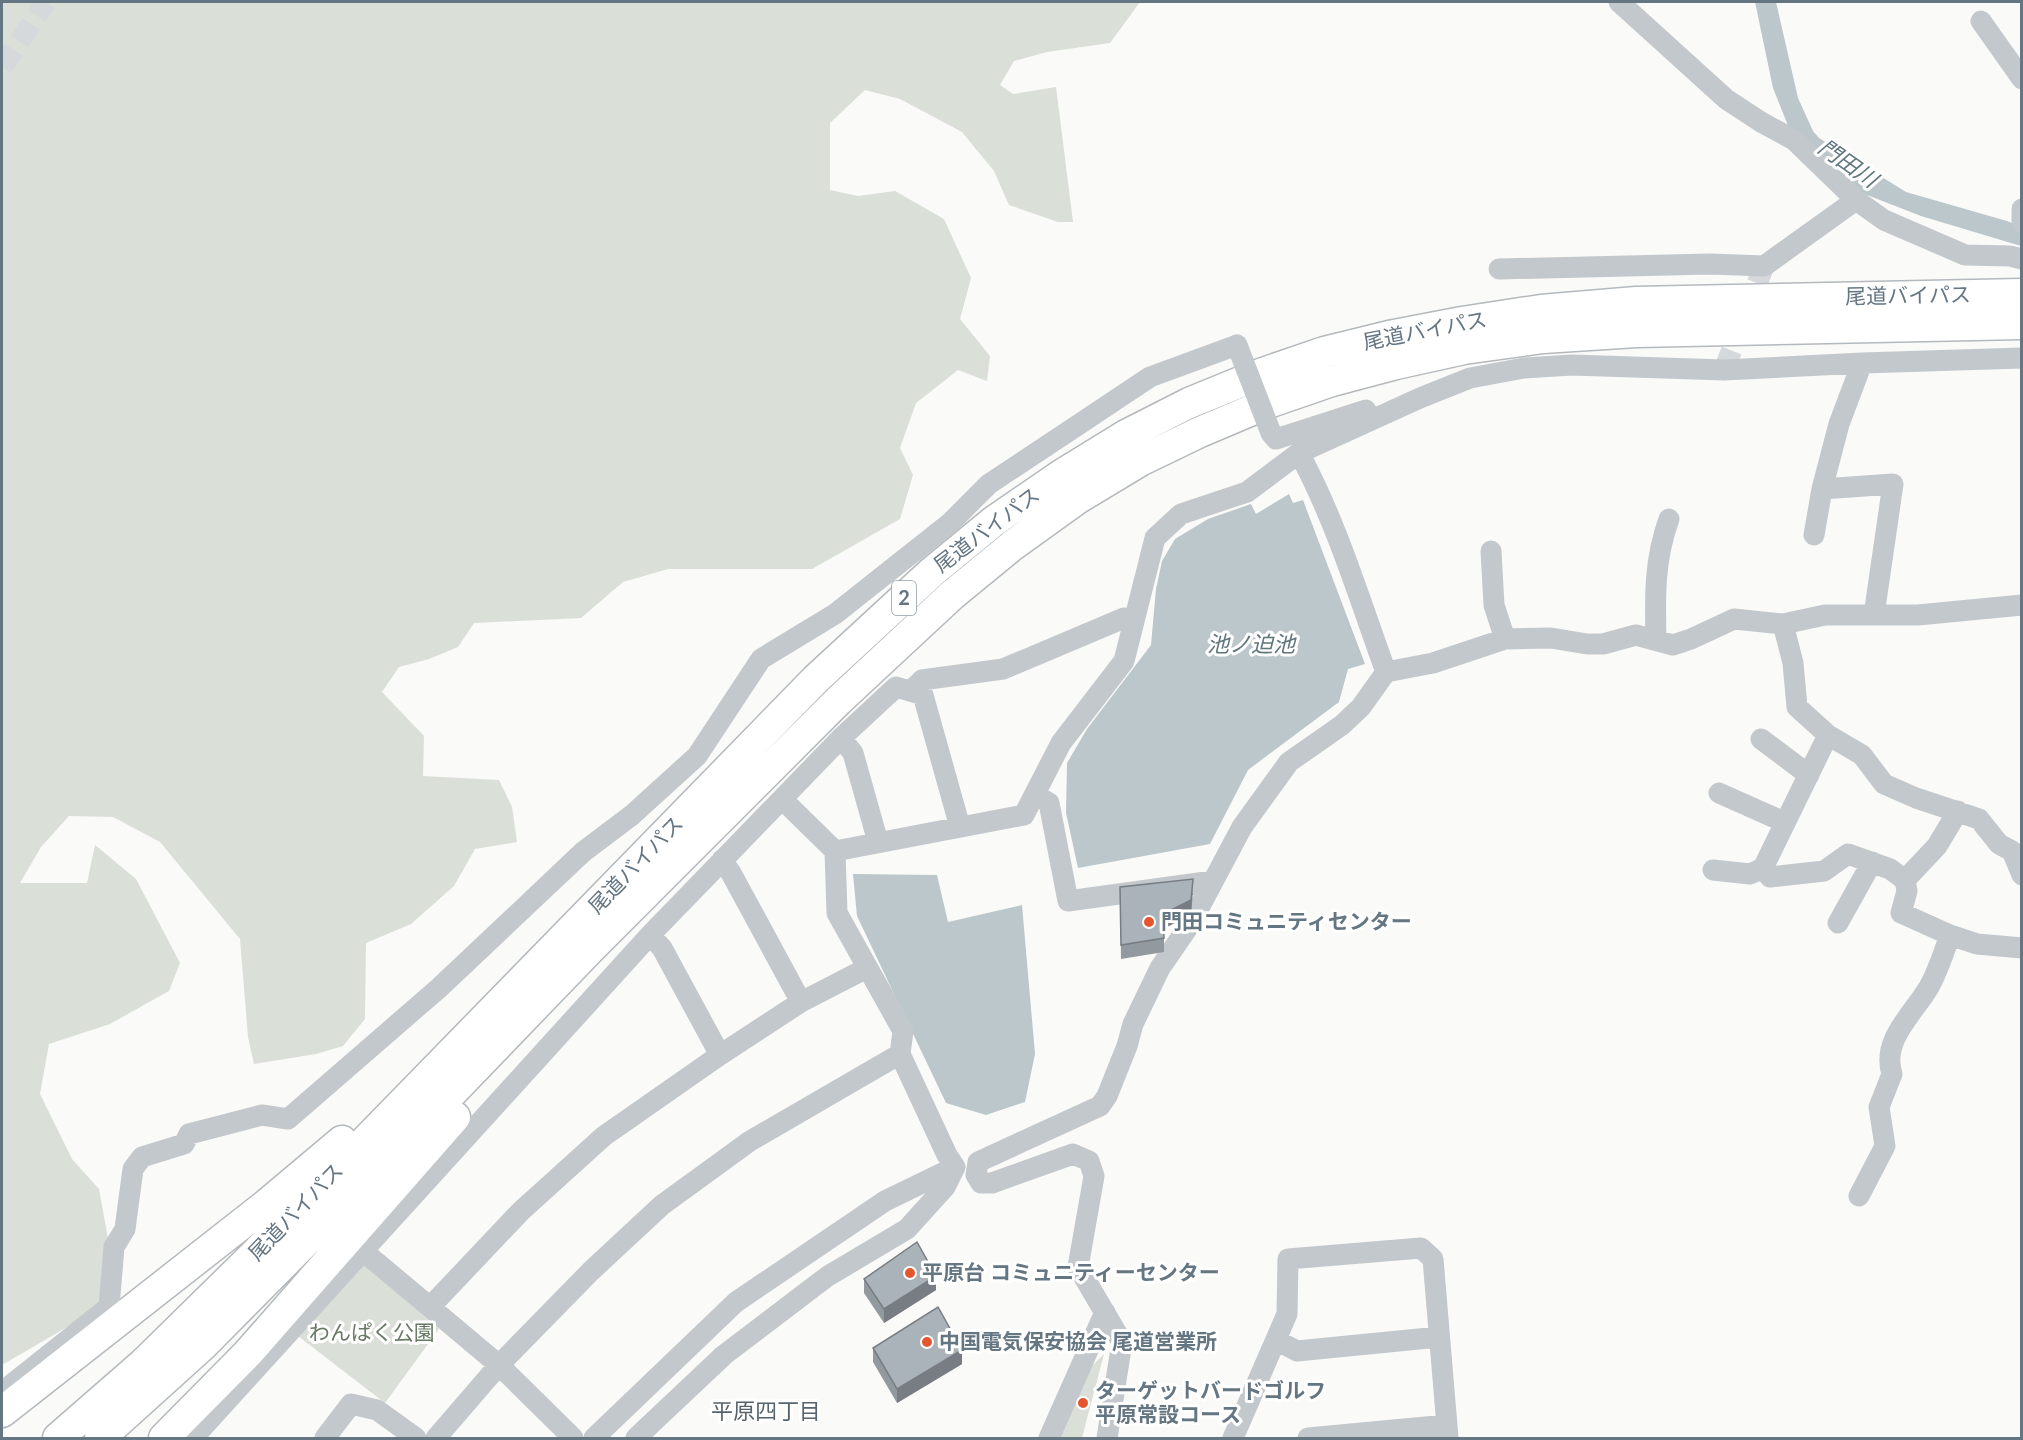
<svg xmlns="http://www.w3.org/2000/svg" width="2023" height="1440" font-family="Lato,'Noto Sans JP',sans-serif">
<rect width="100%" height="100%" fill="#fafaf8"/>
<!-- green -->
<path fill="#dadfd7" d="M2 2H1140L1110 43 1047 52 1014 61 1000 85 1013 94 1056 87 1073 222H1058L1009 205 994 171 962 132 900 99 865 90 830 123V190L858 196 895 191 944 219 971 278 960 319 990 356 987 381 958 370 916 403 900 448 913 475 900 519 812 569H668L623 582 581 618 474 623 458 647 429 659 399 667 382 692 424 736 423 776 499 780 512 807 517 842 475 849 454 886 411 924 366 943 365 1019 343 1046 316 1054 254 1064 248 1037 240 939 160 842 113 817 69 816 41 847 20 883H87L95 845 136 879 180 963 169 991 110 1024 49 1044 40 1094 72 1159 99 1189 109 1244 108 1294 93 1312 2 1365Z
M362 1261 439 1329 385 1403 298 1336Z
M1104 1354 1082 1438H1059L1091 1367Z"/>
<!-- water -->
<path fill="#bbc7cb" d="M1755 2H1776L1798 98 1813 131 1819 138 1906 192 2007 221 2021 227V246L1921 216 1862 193 1789 128 1773 88Z
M1289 494 1293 503 1303 500 1365 664 1348 669 1339 702 1248 770 1210 844 1078 868 1066 813 1067 763 1087 729 1151 645 1156 589 1162 561 1175 539 1208 519 1251 504 1256 514Z
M853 874 937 875 948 922 1022 905 1035 1054 1025 1102 986 1115 946 1103 857 916Z"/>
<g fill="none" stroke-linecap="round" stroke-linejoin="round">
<!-- minor-tunnel -->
<path stroke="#d5d9db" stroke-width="21" stroke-dasharray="21 10" stroke-linecap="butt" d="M2 67 46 2
M1724 370 1764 266"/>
<!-- highway casing -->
<g stroke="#b4b9bd" stroke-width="33">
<path id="highway" d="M2 1412 267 1204 342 1141
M58 1438 144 1363 254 1255 816 679 932 572 994 521 1061 475 1126 435 1189 403 1260 374 1324 352 1389 336 1462 322 1541 310 1636 302 2022 294
M100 1438 204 1344 409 1137 590 949 838 701 952 595 1013 545 1077 499 1140 461 1200 432 1271 402 1332 381 1396 364 1464 349 1543 338 1636 332 2022 324
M164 1438 248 1353 455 1117"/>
</g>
<!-- minor -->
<path stroke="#c3c8cc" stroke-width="21" d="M1619 2 1726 99 1761 122 1794 140 1856 200 1884 220 1965 255 2010 256 2022 259
M1981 21 2022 79
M2022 209V222
M1499 269 1710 264 1764 266 1856 200
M1271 433 1276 439 1366 410
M1299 453C1336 521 1359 598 1386 672
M1822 489 1893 484 1874 615
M1814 535 1822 489 1839 424 1862 363
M1491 551 1494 605 1505 639
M1783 624 1793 663 1797 707 1828 735 1862 755 1884 784 1916 798 1979 819 1999 844 2012 851 2022 875
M1656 640C1655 597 1654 560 1669 519
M911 691 922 680 1003 669 1124 618 1134 620
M1828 735 1763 868 1770 877 1824 871 1848 854 1890 869 1905 880 1907 891 1901 913 1950 935
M841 738 853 753 878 842
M1761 739 1809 775
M1719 793 1784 822
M1035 794 1049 803 1068 901 1213 881
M782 799 835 851 837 913 903 1031 900 1054 947 1155 955 1167
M835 851 1024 815 1061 743 1124 661 1155 538 1181 514 1247 492 1299 453 1420 398 1470 378 1524 368 1572 365 1724 370 1862 363 2022 358
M722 860 731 873 801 1002
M1713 870 1750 874 1763 868
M1905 880 1937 846 1958 811
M1838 923 1872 862
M650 935 662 948 720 1055
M1859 1196 1885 1146 1879 1107 1892 1074C1881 1040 1914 1013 1929 987 1938 971 1944 952 1950 935L1977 944 2022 948
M363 1251 499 1365 573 1438
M430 1307 521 1211 604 1136 720 1055 801 1002 867 968
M1276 1340 1297 1351 1439 1337
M2 1392 109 1307 114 1247 125 1229 133 1169 142 1157 184 1144 189 1134 262 1115 288 1119 439 988 583 852 632 815 697 756 761 659 835 614 950 523 989 484 1078 425 1150 377 1237 345
M193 1438 650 935 841 738 896 687 923 695 960 827
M325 1438 351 1404 377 1410 416 1438
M436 1438 499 1365 591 1271 662 1205 750 1141 900 1054
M594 1438 736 1302 885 1201 955 1167
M636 1438 724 1355 828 1276 907 1229 945 1187 955 1167
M1049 1438 1105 1312
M1107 1438 1122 1342 1078 1267 1094 1176 1089 1161 1073 1154 992 1183H981L976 1175 978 1162 1100 1106 1107 1096 1127 1046 1133 1024 1160 968 1191 923 1242 827 1289 762 1342 725 1361 707 1386 672 1433 663 1505 639 1551 638 1587 644H1603L1636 635 1673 645 1691 639 1734 619 1783 624 1825 615H1918L2022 605
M1233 1438 1287 1314 1288 1259 1421 1248 1433 1259 1448 1438
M1308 1438 1447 1425"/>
<!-- highway -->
<use href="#highway" stroke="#fff" stroke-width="30"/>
<!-- minor-bridge -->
<path stroke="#c3c8cc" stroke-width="21" d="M1237 345 1271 433"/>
</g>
<!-- wall -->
<path fill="#929a9f" d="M1120 887 1193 893 1191 915 1164 928V952L1121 959Z
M864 1279 936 1290 884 1323 864 1293Z
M873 1348 962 1364 897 1403 873 1362Z"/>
<!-- shaded-wall -->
<path fill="#777d82" d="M1193 879 1191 915 1163 929V914Z
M936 1276V1290L884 1323V1309Z
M962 1350V1364L897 1403V1389Z"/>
<!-- building -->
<path fill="#aab3b9" stroke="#777d82" stroke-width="1.5" d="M1193 879 1191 900 1163 914 1164 938 1121 945 1120 887Z
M917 1242 936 1276 884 1309 864 1279Z
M938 1307 962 1350 897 1389 873 1348Z"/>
<!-- markers -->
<g fill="#e4572e" stroke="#fff" stroke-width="2">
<circle cx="1149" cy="922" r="6"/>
<circle cx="910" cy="1273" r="6"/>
<circle cx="927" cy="1342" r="6"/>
<circle cx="1083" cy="1403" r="6"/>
</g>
<g text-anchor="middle" stroke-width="6" stroke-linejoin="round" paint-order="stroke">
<!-- shield labels -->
<rect fill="#fff" stroke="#939fa8" stroke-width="1.5" x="892" y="581" width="24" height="34" rx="4.5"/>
<g font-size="20" font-weight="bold" fill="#657683">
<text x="904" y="605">2</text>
</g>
<!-- street labels -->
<g font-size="21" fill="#657683" stroke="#fff">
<text transform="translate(1908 296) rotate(-1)" y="7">尾道バイパス</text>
<text transform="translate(1425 331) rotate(-11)" y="7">尾道バイパス</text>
<text transform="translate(987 530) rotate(-37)" y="7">尾道バイパス</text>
<text transform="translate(636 865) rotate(-46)" y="7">尾道バイパス</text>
<text transform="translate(296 1212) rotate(-46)" y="7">尾道バイパス</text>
</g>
<!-- poi labels -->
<g font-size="21" font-weight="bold" fill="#657683" stroke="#fff" text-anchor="start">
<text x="1161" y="929">門田コミュニティセンター</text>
<text x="922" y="1280">平原台 コミュニティーセンター</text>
<text x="939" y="1349">中国電気保安協会 尾道営業所</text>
<text x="1095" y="1398">ターゲットバードゴルフ<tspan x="1095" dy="24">平原常設コース</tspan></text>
</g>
<!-- park labels -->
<g font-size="21" fill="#687a64" stroke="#fff">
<text x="372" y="1340">わんぱく公園</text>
</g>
<!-- water labels -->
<g font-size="22" font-style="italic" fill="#60757c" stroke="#fff">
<text transform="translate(1848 163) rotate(35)" y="8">門田川</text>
<text x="1251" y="652">池ノ迫池</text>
</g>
<!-- neighbourhood labels -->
<g font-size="22" fill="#57646e" stroke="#fff">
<text x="766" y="1419">平原四丁目</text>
</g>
</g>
<!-- border -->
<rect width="2023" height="1440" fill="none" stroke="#657683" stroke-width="6"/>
</svg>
